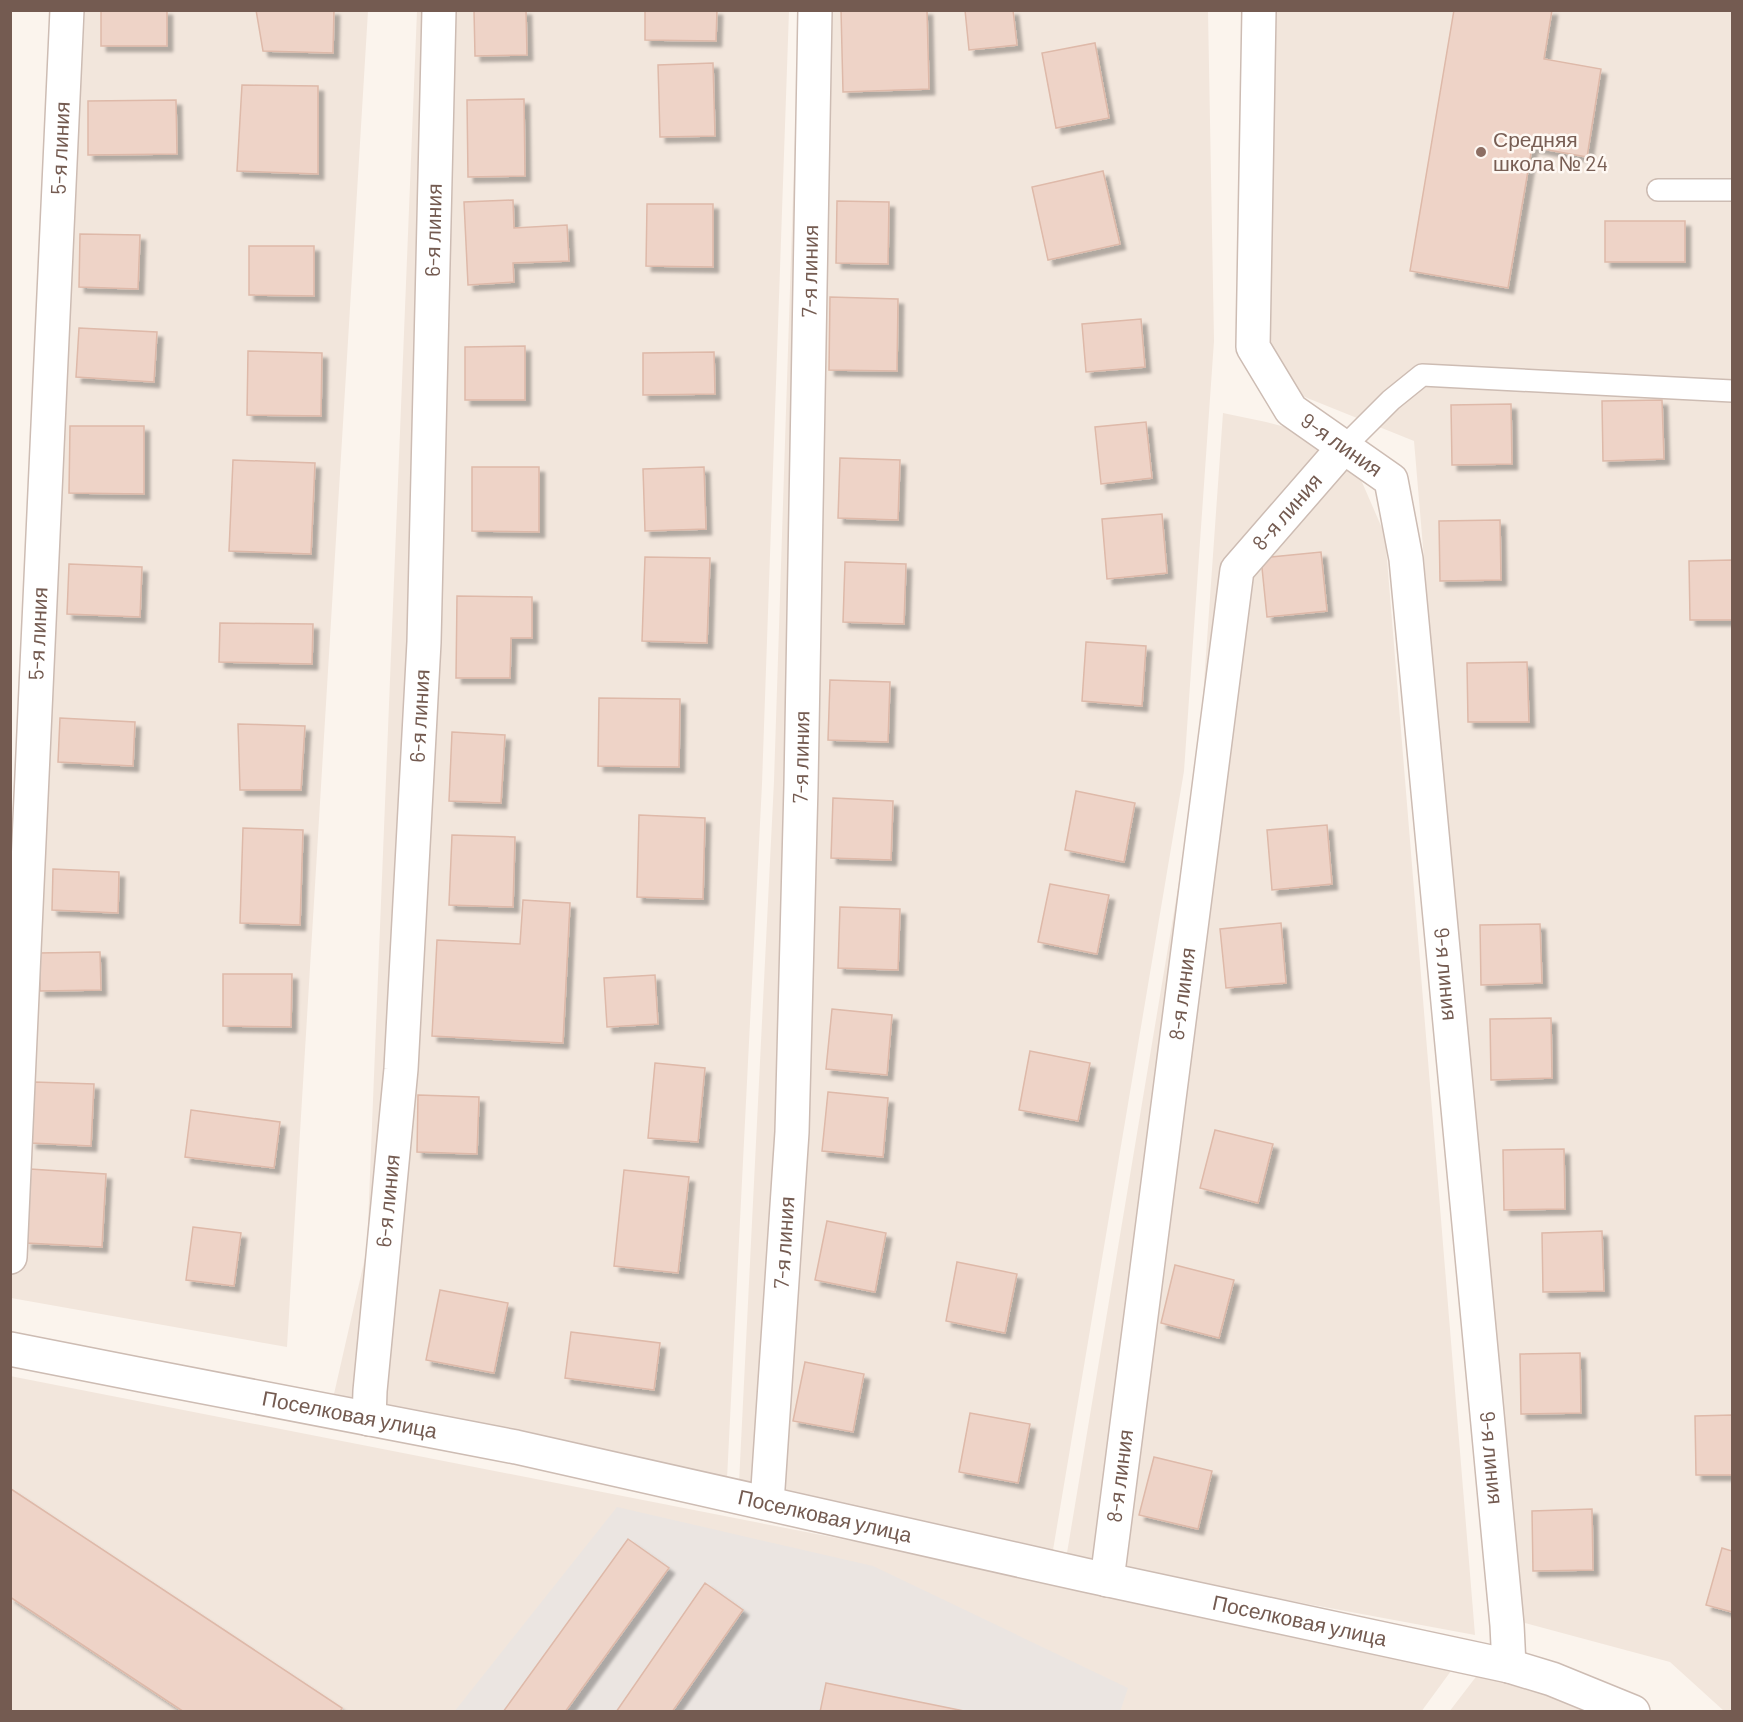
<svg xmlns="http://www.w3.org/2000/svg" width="1743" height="1722" font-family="Barlow,sans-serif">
<defs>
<filter id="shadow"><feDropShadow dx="5.5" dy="5.5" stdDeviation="1.5" flood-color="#0004"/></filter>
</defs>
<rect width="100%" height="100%" fill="#fbf4ed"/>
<!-- residential -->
<path fill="#f2e6dc" d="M85 11H368L287 1347 11 1298V1257Z
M417 11H789L762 784 727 1479 334 1394 367 1249Z
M799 11H1208L1214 341 1184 771 1052 1556 739 1483 774 781Z
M1243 11H1732V1711H1724L1670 1662 1514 1620 1414 441 1265 381Z
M1223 413 1266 422 1345 443 1385 535 1475 1635 1066 1559 1198 768Z
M10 1376 1459 1660 1421 1712 11 1711Z
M1485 1665 1620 1712H1449Z"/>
<!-- industrial -->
<path fill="#ebe5e1" d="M617 1507 873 1566 1128 1688 1120 1712H454Z"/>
<!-- building -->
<path fill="#eed3c7" stroke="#deb9a9" stroke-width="1.5" filter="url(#shadow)" d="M101 10H167V46H101Z
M256 10H334L333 53 263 51Z
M474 10H526L527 55 475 56Z
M645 10H717L716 41 645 40Z
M841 10H927L929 89 843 92Z
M965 10H1013L1017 45 969 50Z
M1454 10H1552L1544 59 1601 69 1587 157 1532 147 1508 288 1410 271Z
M1095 43 1109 118 1056 128 1042 53Z
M713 63 715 136 660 137 658 65Z
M242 85 318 86V174L237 171Z
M524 99 525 176 468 177 467 100Z
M176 100 177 154 88 155V101Z
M1103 171 1120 244 1048 260 1032 187Z
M513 200 514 228 567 225 569 261 513 263 514 282 468 285 464 202Z
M837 201 889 202 888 264 836 263Z
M647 204H713V267L646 266Z
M1605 221H1685V262H1605Z
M80 234 140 235 138 289 79 287Z
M249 246H314V296L249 295Z
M830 297 898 299 897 371 829 370Z
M1141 319 1145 367 1086 372 1082 324Z
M79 328 157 332 154 382 76 377Z
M525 346V400H465V347Z
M248 351 322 353 321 416 247 415Z
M714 352 715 394 643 395V353Z
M1662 400 1664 459 1603 461 1602 401Z
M1511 404 1512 464 1452 465 1451 405Z
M1146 422 1152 478 1101 484 1095 427Z
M70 426H144V494L69 493Z
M840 458 900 460 898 520 838 518Z
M233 460 315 463 311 554 229 551Z
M472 467H539V532L472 531Z
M704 467 706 529 645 531 643 469Z
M1162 514 1167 573 1107 579 1102 519Z
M1500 520 1501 580 1440 581 1439 521Z
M1321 552 1327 611 1267 617 1261 558Z
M645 557 710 558 707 643 642 641Z
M1732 560V620H1690L1689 561Z
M845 562 906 564 904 624 843 622Z
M69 564 142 567 140 617 67 614Z
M457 596 532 597V638H511L510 678H456Z
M220 623 313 624 312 664 219 662Z
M1086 642 1146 646 1142 706 1082 701Z
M1527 662 1529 722H1468L1467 663Z
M830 680 890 682 888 742 828 740Z
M599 698 680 699 679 767 598 766Z
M60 718 135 722 133 766 58 762Z
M238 724 305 726 301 790H240Z
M452 732 505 735 501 803 449 801Z
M1076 791 1135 803 1124 862 1065 850Z
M833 798 893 801 891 860 831 858Z
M639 815 705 818 703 899 637 897Z
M1327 825 1332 884 1272 890 1267 830Z
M243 828 303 830 300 925 240 923Z
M452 835 515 837 513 907 449 905Z
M53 869 119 872 118 913 52 910Z
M1050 884 1109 895 1097 954 1038 942Z
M523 900 570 903 563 1043 432 1036 437 940 520 944Z
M840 907 900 909 898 970 838 968Z
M1281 923 1286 983 1226 988 1220 929Z
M1540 924 1542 983 1481 985 1480 925Z
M100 952 101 990 40 991 39 953Z
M223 974H292L291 1027 223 1026Z
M655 975 658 1024 607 1027 604 978Z
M832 1009 892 1015 887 1075 826 1069Z
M1551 1018 1552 1078 1491 1080 1490 1019Z
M1030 1051 1090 1063 1078 1121 1019 1110Z
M655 1063 705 1068 698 1142 648 1138Z
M34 1082 94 1084 91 1146 31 1143Z
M828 1092 888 1098 883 1157 822 1151Z
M418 1095 479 1097 477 1154 417 1152Z
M191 1110 280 1122 274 1168 185 1157Z
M1215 1130 1273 1144 1258 1203 1200 1188Z
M1564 1149 1565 1209 1504 1210 1503 1150Z
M30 1169 106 1174 102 1247 26 1243Z
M624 1170 689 1177 678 1273 614 1266Z
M827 1221 886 1233 875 1292 815 1280Z
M193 1227 241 1233 234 1286 186 1280Z
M1602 1231 1604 1291 1543 1292 1542 1233Z
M957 1262 1017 1274 1005 1333 946 1321Z
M1175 1265 1234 1280 1219 1338 1161 1323Z
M440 1290 508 1303 494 1373 426 1360Z
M571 1332 660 1343 654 1390 565 1378Z
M1580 1353 1581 1413 1521 1414 1520 1354Z
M805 1362 864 1374 853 1432 793 1421Z
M970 1413 1030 1424 1018 1483 959 1472Z
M1732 1415V1475H1696L1695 1416Z
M1154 1457 1212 1471 1198 1529 1139 1515Z
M11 1489 342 1708 340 1712H184L10 1597Z
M1592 1509 1593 1570 1533 1571 1532 1511Z
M628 1539 669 1568 565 1712H503Z
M1722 1548 1732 1551V1612L1706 1605Z
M705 1583 743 1610 672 1712H616Z
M826 1683 969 1712H820Z"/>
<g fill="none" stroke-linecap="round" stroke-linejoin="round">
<!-- service casing -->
<g stroke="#cdbcb3" stroke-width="24">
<path id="service" d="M1658 190H1732
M1344 447 1391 400 1422 375 1732 391"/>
</g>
<!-- minor casing -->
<g stroke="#cdbcb3" stroke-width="36">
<g id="minor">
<path id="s1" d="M1259 10 1253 347 1291 410 1391 480 1406 559 1507 1625 1509 1666"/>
<path id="s2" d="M10 1257 67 10"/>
<path id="s3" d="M369 1419 370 1391 401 1069 424 642 439 10"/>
<path id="s4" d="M767 1503 792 1132 801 785 815 10"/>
<path id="s5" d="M1107 1580 1237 570 1344 447"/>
</g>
</g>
<!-- tertiary casing -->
<g stroke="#cdbcb3" stroke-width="36">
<g id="tertiary">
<path id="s6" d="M10 1349 142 1375 516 1447 1085 1575 1509 1666 1552 1679 1633 1712"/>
</g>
</g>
<!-- service -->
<use href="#service" stroke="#fff" stroke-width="21"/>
<!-- minor -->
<use href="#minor" stroke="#fff" stroke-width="33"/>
<!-- tertiary -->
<use href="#tertiary" stroke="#fff" stroke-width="33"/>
</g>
<!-- markers -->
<circle fill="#8d6e63" stroke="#fef8f3" stroke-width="2" cx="1481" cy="152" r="6"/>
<g text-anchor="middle" stroke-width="5" stroke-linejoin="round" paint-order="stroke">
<!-- education labels -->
<g font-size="21" fill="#785e54" stroke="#fef8f3" text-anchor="start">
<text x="1493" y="147">Средняя<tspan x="1493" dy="24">школа № 24</tspan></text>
</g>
<!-- street labels -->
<g font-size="21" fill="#745b51" stroke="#fef8f3">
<text dy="7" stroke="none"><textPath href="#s2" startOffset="1110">5-я линия</textPath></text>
<text dy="7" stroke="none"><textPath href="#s3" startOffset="1191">6-я линия</textPath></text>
<text dy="7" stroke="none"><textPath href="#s4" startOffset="1233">7-я линия</textPath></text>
<text dy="7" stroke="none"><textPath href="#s1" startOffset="472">9-я линия</textPath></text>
<text dy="7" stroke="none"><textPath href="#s5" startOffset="1095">8-я линия</textPath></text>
<text dy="7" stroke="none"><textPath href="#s2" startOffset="624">5-я линия</textPath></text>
<text dy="7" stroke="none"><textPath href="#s3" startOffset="705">6-я линия</textPath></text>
<text dy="7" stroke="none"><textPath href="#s4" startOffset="747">7-я линия</textPath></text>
<text dy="7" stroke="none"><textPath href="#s1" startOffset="1030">9-я линия</textPath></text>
<text dy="7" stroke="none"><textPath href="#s5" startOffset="591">8-я линия</textPath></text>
<text dy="7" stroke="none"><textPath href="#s3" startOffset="219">6-я линия</textPath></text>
<text dy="7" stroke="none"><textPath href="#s4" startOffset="261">7-я линия</textPath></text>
<text dy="7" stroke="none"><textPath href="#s6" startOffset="346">Поселковая улица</textPath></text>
<text dy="7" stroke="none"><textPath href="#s1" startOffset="1516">9-я линия</textPath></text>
<text dy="7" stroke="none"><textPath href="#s5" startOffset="105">8-я линия</textPath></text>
<text dy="7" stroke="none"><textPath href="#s6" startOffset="832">Поселковая улица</textPath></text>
<text dy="7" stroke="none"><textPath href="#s6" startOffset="1318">Поселковая улица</textPath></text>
</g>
</g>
<!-- border -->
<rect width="1743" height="1722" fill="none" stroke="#745b51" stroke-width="24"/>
</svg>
